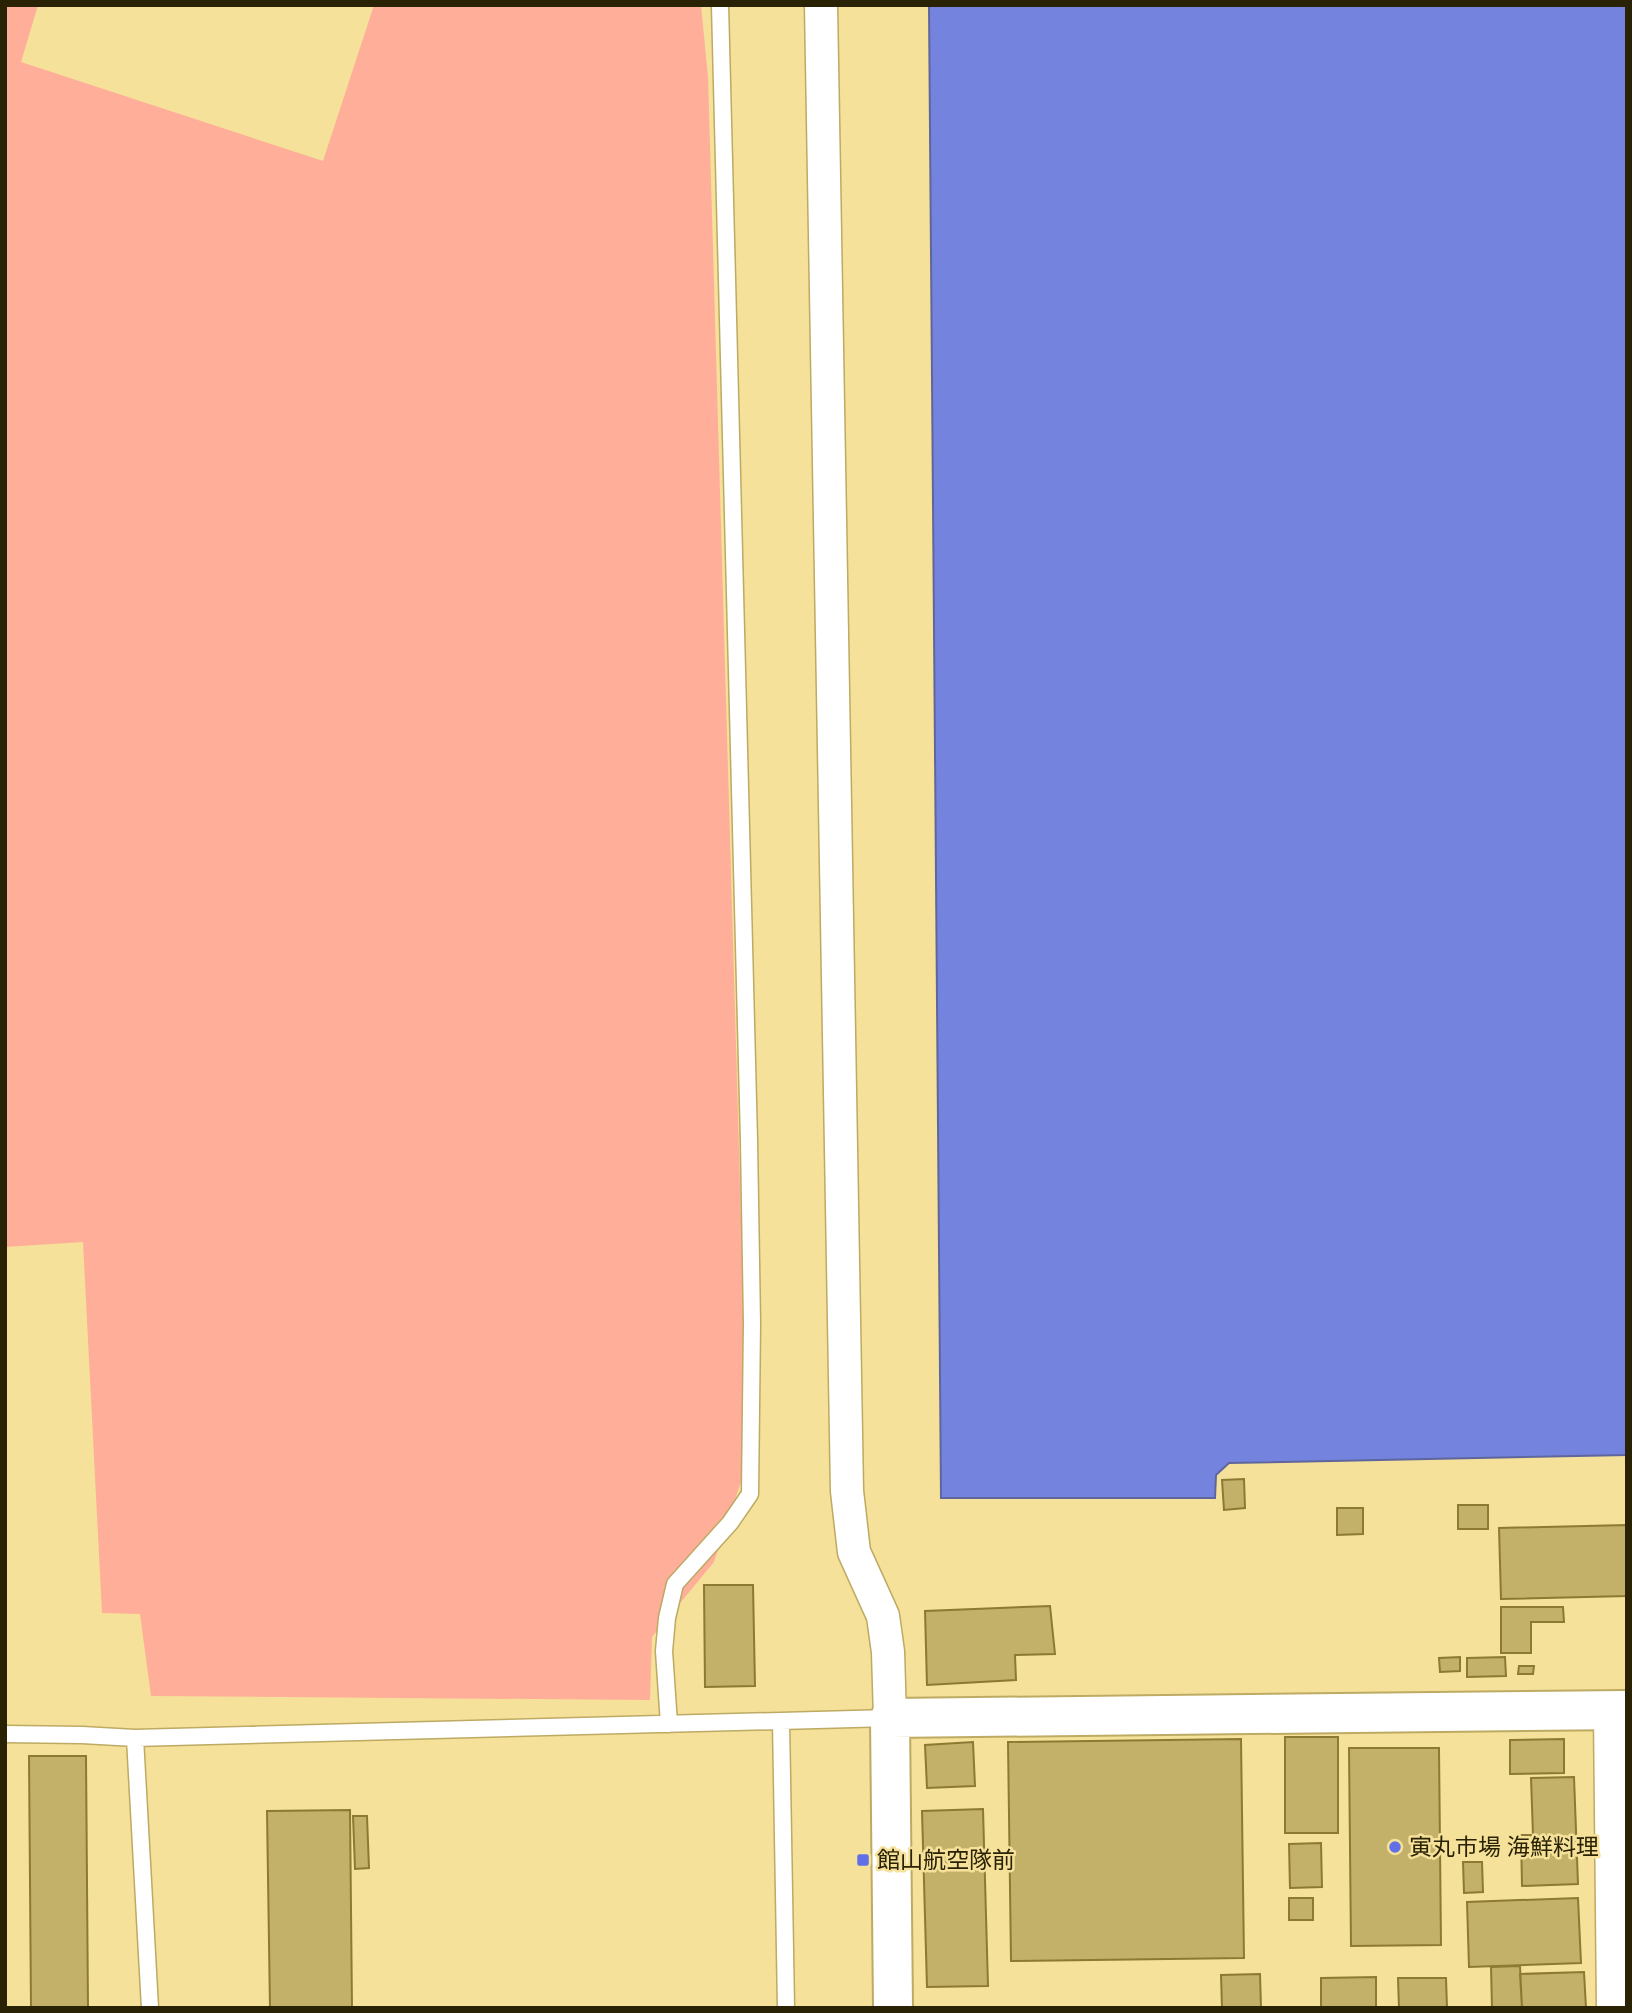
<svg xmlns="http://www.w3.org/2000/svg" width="1632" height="2013" font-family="'Times New Roman','Noto Sans JP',serif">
<rect width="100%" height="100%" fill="#f5e199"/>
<!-- green -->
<path fill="#ffae99" d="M5 5H38L21 62 323 161 374 5H701L708 77 748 1461 714 1562 652 1637 650 1700 151 1696 140 1614 102 1613 83 1242 5 1247Z"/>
<!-- water -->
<path fill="#7483de" stroke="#5e669d" stroke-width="2" d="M929 5H1627V1455L1229 1463 1216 1475 1215 1498H941Z"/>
<!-- building -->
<path fill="#c3b069" stroke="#8c7933" stroke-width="2" d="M1244 1479 1245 1508 1224 1510 1222 1480Z
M1458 1505H1488V1529H1458Z
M1337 1508H1363V1534L1337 1535Z
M1627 1525V1596L1501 1599 1499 1528Z
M704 1585H753L755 1686 705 1687Z
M1050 1606 1055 1654 1015 1655 1016 1680 927 1685 925 1611Z
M1501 1607H1563L1564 1622H1531V1653H1501Z
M1460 1657V1671L1440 1672 1439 1658Z
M1505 1657 1506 1676 1467 1677V1658Z
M1519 1666H1534L1533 1674H1518Z
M1285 1737H1338V1833H1285Z
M1241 1739 1244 1958 1011 1961 1008 1742Z
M1564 1739V1773L1510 1774V1740Z
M973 1742 975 1786 927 1788 925 1745Z
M1349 1748H1439L1441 1945 1351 1946Z
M29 1756H86L88 2008H31Z
M1574 1777 1578 1884 1522 1886 1521 1835H1533L1531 1778Z
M983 1809 988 1986 927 1987 922 1811Z
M350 1810 352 2008H270L267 1811Z
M353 1816H367L369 1868 355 1869Z
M1321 1843 1322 1887 1290 1888 1289 1844Z
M1463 1862H1482L1483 1892 1464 1893Z
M1289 1898H1313V1920H1289Z
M1578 1898 1581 1963 1469 1967 1467 1902Z
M1520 1966 1522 2008H1492L1491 1967Z
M1584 1972 1586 2008H1522L1520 1974Z
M1260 1974 1261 2008H1222L1221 1975Z
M1376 1977V2008H1321V1978Z
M1398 1978H1446L1447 2008H1399Z"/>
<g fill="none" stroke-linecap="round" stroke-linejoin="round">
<!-- service casing -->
<g stroke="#bdaa63" stroke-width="19">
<path id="service" d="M781 1721 786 2008
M669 1724 664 1651 667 1618 675 1584 730 1523 750 1494 752 1323 749 1141 720 5
M5 1734 82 1735 135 1738 890 1718
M135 1738 150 2008"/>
</g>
<!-- minor casing -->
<g stroke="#bdaa63" stroke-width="35">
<path id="minor" d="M821 5 847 1491 854 1552 883 1616 888 1652 890 1718
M1610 1711 1613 2008"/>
</g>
<!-- tertiary casing -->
<g stroke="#bdaa63" stroke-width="42">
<path id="tertiary" d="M893 2008 890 1718 1627 1710"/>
</g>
<!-- service -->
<use href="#service" stroke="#fff" stroke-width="16"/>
<!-- minor -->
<use href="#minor" stroke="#fff" stroke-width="32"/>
<!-- tertiary -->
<use href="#tertiary" stroke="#fff" stroke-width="38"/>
</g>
<!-- markers -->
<g fill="#6270e8" stroke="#f5e199" stroke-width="2.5">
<circle cx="1395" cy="1847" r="7"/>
<rect x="856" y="1853" width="14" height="14" rx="3.5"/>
</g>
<g text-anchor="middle" stroke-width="5" stroke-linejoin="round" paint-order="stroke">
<!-- poi labels -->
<g font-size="23" fill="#2a2204" stroke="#f5e199" text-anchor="start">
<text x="1409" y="1855">寅丸市場 海鮮料理</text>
<text x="877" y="1868">館山航空隊前</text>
</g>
</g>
<!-- border -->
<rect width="1632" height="2013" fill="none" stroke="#2a2204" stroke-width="14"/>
</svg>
